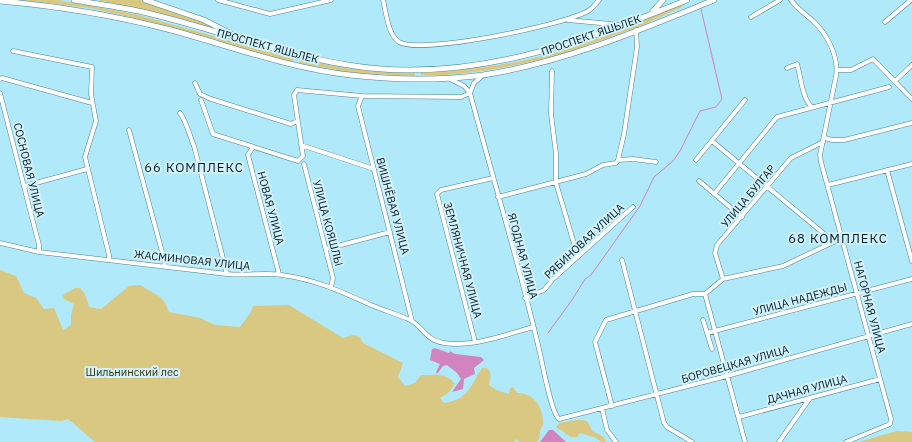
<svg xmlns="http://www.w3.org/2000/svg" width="912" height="442" font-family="'IBM Plex Sans',sans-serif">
<rect width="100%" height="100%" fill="#b0e9f9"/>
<!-- green -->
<path fill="#d8c882" d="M20 0H58L135 14 294 59 291 62 134 18 90 8Z
M97 0H141L157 7 204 22 226 33 156 13Z
M682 5V7L638 27 555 57 490 70 447 75H421V72C466 71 511 65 554 53 597 40 640 21 682 5Z
M300 60 352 69 415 73V76L352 73 299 63Z
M0 270 16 276 24 293 36 298 44 309 54 308 63 330 71 325V315L74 304 64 299 63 295 75 288H80L85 294 89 307 101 309 129 286 140 285 160 297 165 303 169 312 200 318 215 325 240 327 251 312 253 306 289 305 343 338 353 335 360 337 363 343 403 363 398 377 405 386 415 383 421 375C434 375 446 372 455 384L448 393 440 398 444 403C468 400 470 386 482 368H486C493 372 490 378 489 385L496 390 509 394 510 388 513 387 517 393C534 392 544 409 543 424 542 427 540 430 540 433 539 437 540 439 537 442H520L516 439 514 442H95L68 419 61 421 0 417Z
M576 420C588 420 588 421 592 431L604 437 606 442H601L596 438 580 433 577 437H571L556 427 559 423Z
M897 431 912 432V442H858Z"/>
<!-- water -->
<path fill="#d184bd" d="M435 348 449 353 450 351 455 354 481 357 484 360 474 368 475 374 464 379 463 389 452 392 461 379 457 373 447 365 443 366 437 374 436 372 440 364 430 360 432 349Z
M549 430H553L566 442H540Z"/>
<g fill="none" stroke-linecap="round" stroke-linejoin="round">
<!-- stream -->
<path stroke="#d184bd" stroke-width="1" d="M548 333 572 300 585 279 591 275 640 206 654 177 673 161 680 151 700 111 716 107 722 99 701 9"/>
<!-- minor casing -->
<g stroke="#4a8290" stroke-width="5">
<path id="minor" d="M218 0 270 14 331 0
M383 0C386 12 388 35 399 42 421 55 564 25 588 11 593 8 596 4 599 0
M791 0C798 10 806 14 814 22 828 35 839 58 836 76L820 155 821 162 891 419 890 424 846 442
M751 17 780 0
M568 20 621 25
M885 22 911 0
M13 51 92 67 91 94 96 121 85 157 109 255V260
M787 68 797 64C801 77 802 99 812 107
M837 70H851L873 59 912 99
M552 71 551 114 556 154V183L578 257
M0 79 2 78 92 103
M450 79 464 86 470 93C493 179 519 263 539 349 542 361 551 413 559 419L727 376 912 324
M895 81 912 65
M195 83 200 94 211 99 291 124 297 121
M0 93 39 245V252
M470 93 474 83 482 76
M362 96 358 106 412 321
M201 100 213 134 298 161 303 156 294 95 297 90 362 96 461 97 470 93
M180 113C186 121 190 136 194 146L227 274
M129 130 164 259 165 267
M825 138 832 140H844L912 123
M712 141 834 242
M301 145 374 169
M253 147 248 155 279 274
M618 160 624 134 637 47 636 30
M618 160 633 159 656 162
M696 160 745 100
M304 164 333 278 331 287
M887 170 912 261
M699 181 742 217
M828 185 912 164
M25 186 87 169
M714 194 777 117 889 87
M498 197 586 174 603 165 616 163 618 160
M0 243 39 252 227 274C246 276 265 272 282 275 314 279 342 292 371 305 383 310 396 314 408 319 423 325 424 340 444 343 471 348 508 334 533 327
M326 249 390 232
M622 260 664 423 667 427 692 442
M723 279 715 253 717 245 791 158 823 142
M705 294 745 442
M525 298 544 290 553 279 633 207
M703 320 712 349
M707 333 912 279
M475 342 437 194 441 190 493 178
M612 406 595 342 606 320 693 294H705L723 279 783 266 842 238
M602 408 607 430 616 442
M739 417 880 379
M779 442 810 398"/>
</g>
<!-- major casing -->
<g stroke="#4a8290" stroke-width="6">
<path id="major" d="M74 0C97 4 120 7 143 12 212 28 278 54 348 65 465 85 581 43 687 0
M145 0 204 20 237 37
M0 1C57 6 112 15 167 29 228 45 287 68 350 75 394 80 439 81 483 75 563 63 640 30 714 0
M653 11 663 0"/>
</g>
<!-- minor -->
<use href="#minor" stroke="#fff" stroke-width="4"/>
<!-- major -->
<use href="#major" stroke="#fff" stroke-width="5"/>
</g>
<g text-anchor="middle" stroke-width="4" stroke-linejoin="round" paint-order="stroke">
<!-- street labels -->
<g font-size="11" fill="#031a1f" stroke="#d1f2fc">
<text transform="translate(591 35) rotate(-19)" y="4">ПРОСПЕКТ ЯШЬЛЕК</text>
<text transform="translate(268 46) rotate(15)" y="4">ПРОСПЕКТ ЯШЬЛЕК</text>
<text transform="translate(29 170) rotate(76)" y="4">СОСНОВАЯ УЛИЦА</text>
<text transform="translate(748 196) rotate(-50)" y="4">УЛИЦА БУЛГАР</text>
<text transform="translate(393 206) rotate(75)" y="4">ВИШНЁВАЯ УЛИЦА</text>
<text transform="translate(271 208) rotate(75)" y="4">НОВАЯ УЛИЦА</text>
<text transform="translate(328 223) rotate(75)" y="4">УЛИЦА КОЯШЛЫ</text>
<text transform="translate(584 241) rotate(-43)" y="4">РЯБИНОВАЯ УЛИЦА</text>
<text transform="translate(523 256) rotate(75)" y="4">ЯГОДНАЯ УЛИЦА</text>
<text transform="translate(192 260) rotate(6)" y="4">ЖАСМИНОВАЯ УЛИЦА</text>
<text transform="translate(463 260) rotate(75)" y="4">ЗЕМЛЯНИЧНАЯ УЛИЦА</text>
<text transform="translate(800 299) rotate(-15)" y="4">УЛИЦА НАДЕЖДЫ</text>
<text transform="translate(870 307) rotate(75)" y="4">НАГОРНАЯ УЛИЦА</text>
<text transform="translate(735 364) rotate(-16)" y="4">БОРОВЕЦКАЯ УЛИЦА</text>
<text transform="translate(807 389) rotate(-15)" y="4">ДАЧНАЯ УЛИЦА</text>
</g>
<!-- park labels -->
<g font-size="11" fill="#352c01" stroke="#d1f2fc">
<text x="132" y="376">Шильнинский лес</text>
</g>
<!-- quarter labels -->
<g font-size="13" letter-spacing="1" fill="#031a1f" stroke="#d1f2fc">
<text x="194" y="172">66 КОМПЛЕКС</text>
<text x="838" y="243">68 КОМПЛЕКС</text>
</g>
</g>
</svg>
